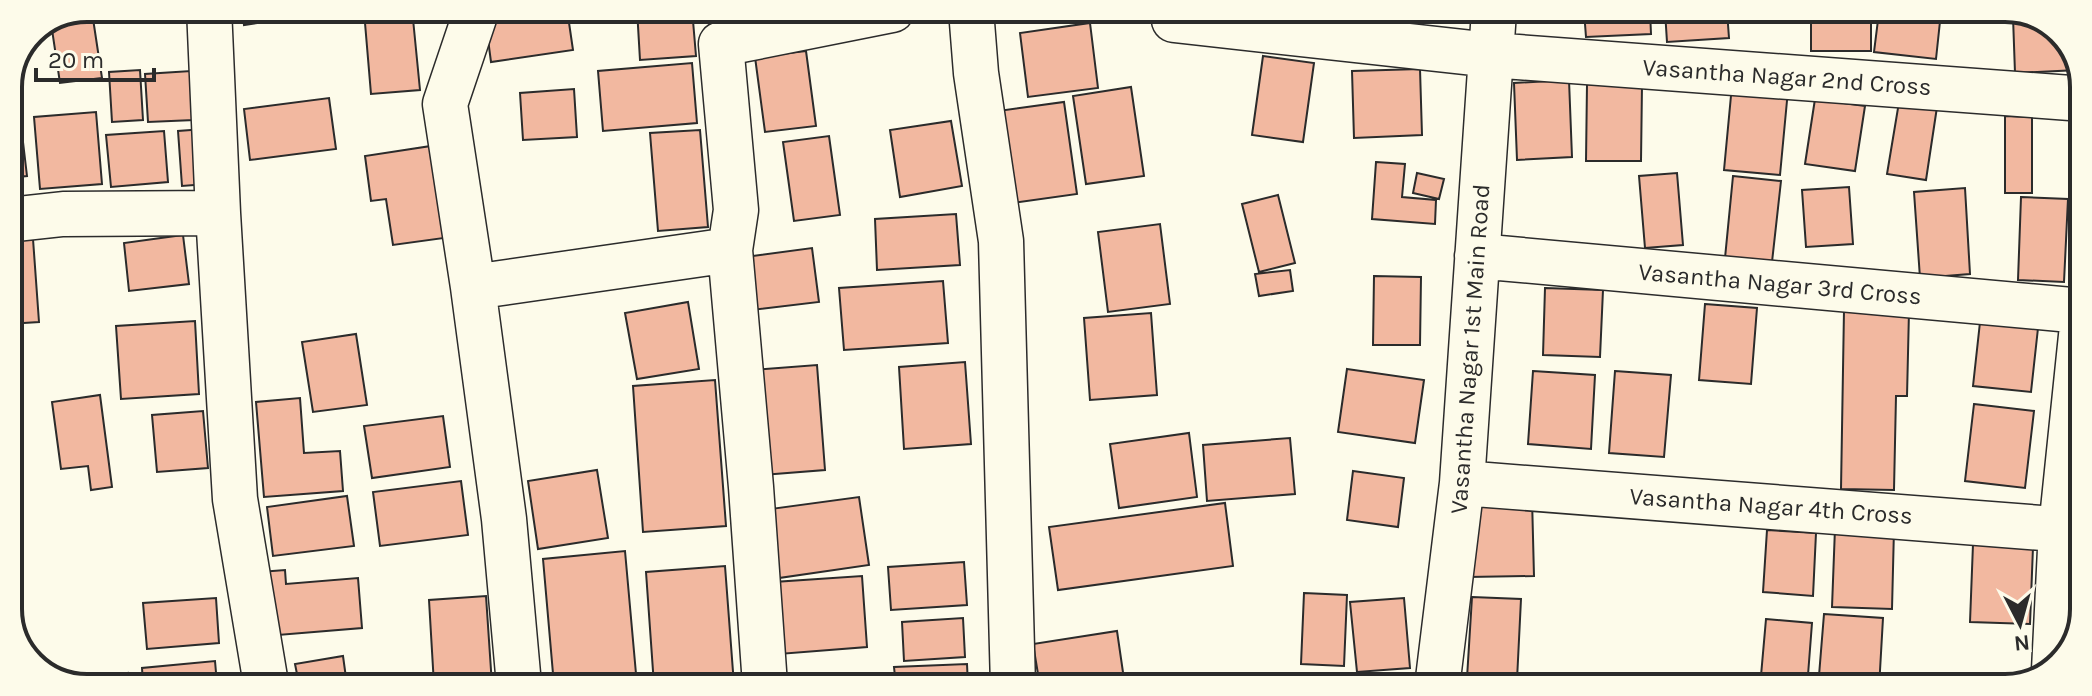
<svg xmlns="http://www.w3.org/2000/svg" width="2092" height="696" font-family="Karla,sans-serif">
<rect width="100%" height="100%" fill="#fdfbea"/>
<!-- building -->
<path fill="#f2b8a0" stroke="#2b2b2b" stroke-width="2" d="M242 8H317L318 14 244 25Z
M484 9H567L573 50 491 62Z
M637 9H692L696 56 640 60Z
M1331 11H1397V15L1332 20Z
M1584 11H1650L1651 34 1586 37Z
M1665 11H1727L1729 38 1667 42Z
M92 12 102 78 60 83 51 23 71 15Z
M1811 12H1871V51H1811Z
M1879 12H1941L1936 59 1874 52Z
M2034 15 2067 39 2078 70 2015 73 2013 17Z
M413 19 420 90 371 94 365 23Z
M1090 23 1098 88 1028 97 1020 33Z
M806 51 816 126 765 132 755 57Z
M1263 56 1314 63 1303 142 1252 135Z
M692 63 697 123 603 131 598 71Z
M1420 69 1422 135 1354 138 1352 71Z
M140 70 143 120 112 122 109 72Z
M191 71 194 120 148 122 145 74Z
M1569 80 1572 157 1517 160 1514 83Z
M1587 84 1642 85 1641 161H1586Z
M1732 85 1788 90 1780 175 1724 170Z
M1131 87 1144 176 1086 184 1073 96Z
M574 89 577 137 523 140 520 93Z
M329 98 336 149 250 160 244 109Z
M1815 99 1865 106 1855 171 1805 164Z
M1064 102 1077 194 1012 203 998 111Z
M1899 102 1937 107 1926 180 1887 174Z
M96 112 102 184 40 189 34 117Z
M2005 116 2032 117V193H2005Z
M951 121 962 186 900 197 890 130Z
M21 125 27 176 8 178V126Z
M204 129 207 184 182 186 178 131Z
M700 130 708 227 658 231 650 133Z
M164 131 168 182 111 187 106 135Z
M829 136 840 215 794 221 783 142Z
M431 146 444 238 393 245 386 199 371 201 365 156Z
M1376 162 1405 164 1402 197 1436 200 1435 224 1372 219Z
M1417 173 1444 179 1439 199 1413 193Z
M1677 173 1683 245 1645 248 1639 176Z
M1733 176 1781 181 1772 262 1725 258Z
M1849 187 1853 244 1806 247 1802 190Z
M1965 188 1970 274 1920 278 1914 192Z
M1278 195 1295 263 1259 272 1242 204Z
M2021 197 2068 199 2064 282 2018 280Z
M956 214 960 265 877 270 875 219Z
M1160 224 1170 304 1108 312 1098 232Z
M183 235 189 284 129 291 124 243Z
M33 239 39 322 8 324V241Z
M812 248 819 302 752 310 745 257Z
M1290 270 1293 291 1259 296 1255 274Z
M1374 276 1421 277 1420 345H1373Z
M943 281 948 343 844 350 839 288Z
M1545 288 1603 290 1600 357 1543 355Z
M688 302 699 369 637 379 625 313Z
M1705 304 1757 308 1751 384 1699 380Z
M1844 310 1909 311 1907 396H1896L1894 490 1841 489Z
M1151 313 1157 395 1090 400 1084 318Z
M1981 313 2039 319 2031 392 1973 386Z
M195 321 199 394 121 399 116 326Z
M356 334 367 405 313 412 302 342Z
M965 362 971 444 904 449 899 367Z
M817 365 825 470 761 475 753 370Z
M1347 369 1424 380 1415 443 1338 432Z
M1533 371 1595 375 1591 449 1528 444Z
M1615 371 1671 375 1664 457 1609 453Z
M715 380 726 526 643 532 633 386Z
M100 395 112 487 91 490 88 466 61 469 52 402Z
M300 398 304 453 340 451 343 491 264 497 256 402Z
M1974 404 2034 411 2025 488 1965 481Z
M203 411 208 468 157 472 152 415Z
M443 416 450 467 372 478 364 426Z
M1189 433 1197 497 1119 508 1110 444Z
M1290 438 1295 494 1207 501 1203 445Z
M597 470 608 538 538 549 528 481Z
M1353 471 1404 478 1398 527 1347 520Z
M461 481 468 535 380 546 373 492Z
M347 496 354 546 273 556 267 507Z
M859 497 869 565 772 579 763 510Z
M1532 498 1534 576 1468 577 1466 499Z
M1225 503 1233 566 1058 590 1049 527Z
M1835 528 1894 529 1892 609 1832 607Z
M1767 530 1816 533 1813 596 1763 592Z
M1973 544 2033 547 2030 624 1970 622Z
M625 551 637 685H554L543 559Z
M964 562 967 605 891 610 888 567Z
M725 566 734 685H654L646 572Z
M285 570 286 584 358 578 362 628 266 636 260 572Z
M862 576 867 647 779 654 774 582Z
M1304 593 1347 595 1344 666 1301 664Z
M486 596 492 685H434L429 600Z
M1472 597 1521 599 1517 680 1467 678Z
M216 598 219 643 147 649 143 603Z
M1404 598 1410 668 1357 672 1350 602Z
M1824 614 1883 618 1879 688H1818Z
M963 618 965 657 904 661 902 622Z
M1766 619 1812 623 1807 688 1760 687Z
M1117 631 1125 686H1040L1033 644Z
M343 656 347 685 299 684 295 664Z
M215 661 217 684H143L142 668Z
M967 664 968 686H896L894 667Z
M128 673 130 684H68V682Z"/>
<g fill="none" stroke-linecap="round" stroke-linejoin="round">
<!-- minor casing -->
<g stroke="#2b2b2b" stroke-width="47">
<path id="minor" d="M209 8 218 213 235 499 266 684
M971 10 976 73 1001 241 1013 686
M1174 20 1491 55 2084 99
M8 220 63 214 218 213
M730 250 736 210 721 44 892 10
M1477 256 2082 311
M473 287 445 104 477 9
M1462 483 2081 531
M2054 670 2061 529 2082 326
M519 685 504 519 473 287 730 250 751 487 765 685
M1437 687 1462 483 1494 11"/>
</g>
<!-- minor -->
<use href="#minor" stroke="#fdfbea" stroke-width="44"/>
</g>
<g text-anchor="middle" stroke-width="6" stroke-linejoin="round" paint-order="stroke">
<!-- street labels -->
<g font-size="24" fill="#2b2b2b" stroke="#fdfbea">
<text transform="translate(1787 77) rotate(4)" y="8">Vasantha Nagar 2nd Cross</text>
<text transform="translate(1780 284) rotate(5)" y="8">Vasantha Nagar 3rd Cross</text>
<text transform="translate(1470 349) rotate(-86)" y="8">Vasantha Nagar 1st Main Road</text>
<text transform="translate(1771 506) rotate(4)" y="8">Vasantha Nagar 4th Cross</text>
</g>
</g>
<!-- crop -->
<path d="M0 0H2092V696H0ZM87 22H2005A65 65 0 0 1 2070 87V609A65 65 0 0 1 2005 674H87A65 65 0 0 1 22 609V87A65 65 0 0 1 87 22Z" fill="#fdfbea" fill-rule="evenodd"/>
<path fill="none" stroke="#2b2b2b" stroke-width="4" d="M87 22H2005A65 65 0 0 1 2070 87V609A65 65 0 0 1 2005 674H87A65 65 0 0 1 22 609V87A65 65 0 0 1 87 22Z"/>
<!-- north arrow -->
<g transform="translate(2020 624) rotate(174)" stroke="#fdfbea" stroke-width="6" paint-order="stroke">
<path d="M0-6L14 30L0 20L-14 30Z" fill="#2b2b2b"/>
<text y="-12" font-size="22" font-weight="bold" text-anchor="middle" fill="#2b2b2b">N</text>
</g>
<!-- scale -->
<path d="M36 68v12h118v-12" fill="none" stroke="#2b2b2b" stroke-width="4"/>
<text x="48" y="68" font-size="24" fill="#2b2b2b" stroke="#fdfbea" stroke-width="6" paint-order="stroke">20 m</text>
</svg>
